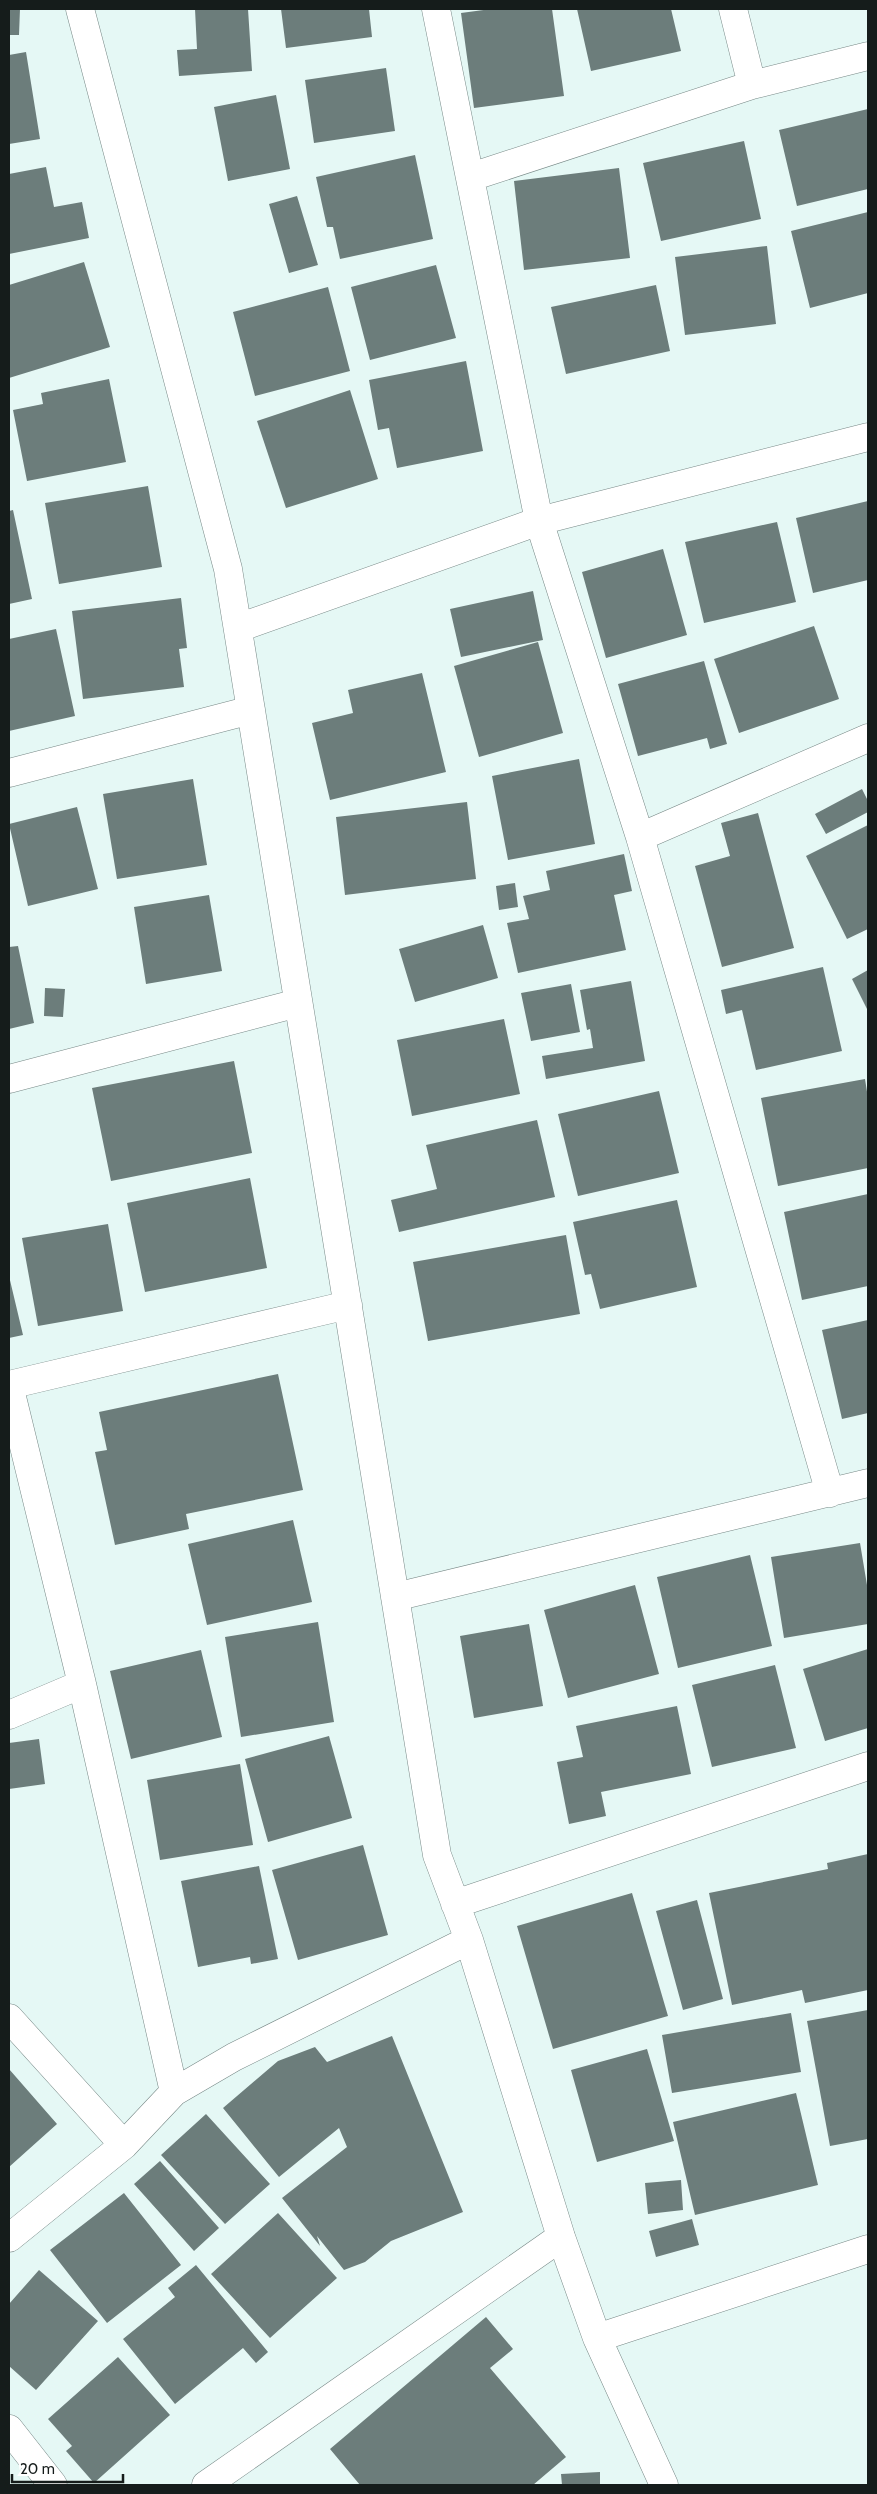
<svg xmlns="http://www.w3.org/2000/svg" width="877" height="2494" font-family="Cabin,sans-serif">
<rect width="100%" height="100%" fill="#e5f8f5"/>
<!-- building -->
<path fill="#6c7d7b" d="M9 9H20L19 35H9Z
M195 9H248L252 71 179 76 177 50 197 49Z
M281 9H369L372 37 286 48Z
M491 9H552L564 96 474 108 461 13Z
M577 9H671L681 51 591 71Z
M26 52 40 139 9 144V55Z
M386 68 395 131 314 143 305 80Z
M276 95 290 169 228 181 214 107Z
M868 109V189L797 206 779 130Z
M744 141 761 219 661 241 643 163Z
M415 155 433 239 340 259 333 227H327L316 177Z
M46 167 54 207 82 202 89 238 9 254V174Z
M619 168 630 258 524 270 514 181Z
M297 196 318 265 289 273 269 204Z
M868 212V293L810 308 791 231Z
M767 246 776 324 685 335 675 257Z
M84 262 110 347 9 378V285Z
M436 265 456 338 370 360 351 287Z
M656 285 670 351 566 374 551 307Z
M328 287 350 371 255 396 233 312Z
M466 361 483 451 397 468 389 428 378 430 369 380Z
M109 379 126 462 27 481 13 410 43 404 41 393Z
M350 390 378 479 286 508 257 421Z
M148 486 162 567 59 584 45 503Z
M868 501V580L813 593 796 518Z
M13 510 32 599 9 604V511Z
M777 522 796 602 704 623 685 542Z
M663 549 687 635 606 658 582 572Z
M533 591 543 640 461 657 450 609Z
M181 598 187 648 179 649 184 687 83 699 72 611Z
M814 626 839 699 739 733 714 659Z
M56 629 75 716 9 731V639Z
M538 642 563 733 479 757 454 666Z
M704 661 727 744 710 749 707 738 638 756 618 684Z
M422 673 446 772 330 800 312 723 353 713 348 690Z
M579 759 595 844 508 860 492 776Z
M193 779 207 865 117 879 103 794Z
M862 789 868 801V812L826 834 815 814Z
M467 802 476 879 345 895 336 817Z
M77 807 98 889 28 906 9 824Z
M758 813 794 948 722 967 695 866 730 856 721 823Z
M868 825V929L847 939 806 856Z
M624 854 632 891 614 895 626 950 518 973 507 923 529 919 523 896 550 890 546 871Z
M515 883 518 907 499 910 496 886Z
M209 895 222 971 146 984 134 907Z
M483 925 498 978 415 1002 399 949Z
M18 946 34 1023 9 1029V947Z
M823 967 842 1051 756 1070 742 1010 726 1014 721 990Z
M868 970V1011L852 979Z
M631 981 645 1061 546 1079 542 1056 593 1048 590 1029 587 1030 580 990Z
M571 984 580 1032 531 1041 521 993Z
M45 988 65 989 63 1017 44 1016Z
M504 1019 520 1094 412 1116 397 1040Z
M234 1061 252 1153 111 1181 92 1088Z
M865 1079 868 1098V1168L778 1186 761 1098Z
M659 1091 679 1173 578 1196 558 1114Z
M537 1120 555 1197 399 1232 391 1200 437 1189 426 1145Z
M250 1178 267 1268 145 1292 127 1203Z
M868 1194V1286L802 1300 784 1212Z
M677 1200 697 1287 600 1309 591 1274 585 1275 573 1222Z
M108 1224 123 1311 38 1326 22 1238Z
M566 1235 580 1314 428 1341 413 1262Z
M9 1276 23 1335 9 1338Z
M868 1320V1413L842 1419 822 1330Z
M278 1374 303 1490 186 1514 189 1529 115 1545 95 1452 107 1450 99 1412Z
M293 1520 312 1602 207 1625 188 1544Z
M860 1543 868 1591V1624L784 1638 771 1557Z
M750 1555 772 1646 678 1668 657 1577Z
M635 1585 659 1674 568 1698 544 1610Z
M318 1622 334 1722 241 1737 225 1637Z
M529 1624 543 1706 474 1718 460 1636Z
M868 1649V1728L825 1741 803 1669Z
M201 1650 222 1737 131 1759 110 1671Z
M775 1665 796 1748 712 1767 692 1685Z
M677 1706 691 1774 601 1792 606 1816 569 1824 557 1762 583 1757 576 1726Z
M329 1736 352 1818 268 1842 245 1759Z
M39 1739 45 1784 9 1789V1743Z
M240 1764 253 1845 160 1860 147 1780Z
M363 1845 388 1935 298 1960 272 1870Z
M868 1854V1990L805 2003 802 1990 732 2005 709 1893 828 1869 827 1863Z
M259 1866 278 1959 251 1964 250 1957 198 1967 181 1881Z
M632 1893 668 2016 553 2049 517 1926Z
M697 1900 723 1999 683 2010 656 1911Z
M868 2010V2139L830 2146 807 2021Z
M791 2013 801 2072 672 2093 662 2035Z
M392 2036 463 2212 391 2241 365 2262 344 2270 317 2236 320 2246 282 2198 347 2147 339 2128 279 2177 223 2108 278 2061 315 2047 327 2062Z
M647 2049 674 2141 597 2162 571 2070Z
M9 2069 57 2124 9 2167Z
M796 2093 818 2185 695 2215 673 2122Z
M206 2114 270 2184 225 2224 161 2155Z
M160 2161 219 2228 194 2251 134 2184Z
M681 2180 683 2210 648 2214 645 2183Z
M124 2193 181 2265 107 2323 50 2250Z
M278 2213 337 2278 270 2338 211 2274Z
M692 2219 699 2245 656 2257 649 2231Z
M196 2265 268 2352 256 2363 243 2348 175 2404 123 2339 175 2297 168 2288Z
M39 2270 98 2321 36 2390 9 2366V2304Z
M486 2317 513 2349 490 2368 566 2457 533 2485H360L330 2449Z
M118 2357 170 2415 94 2483 66 2451 72 2446 48 2419Z
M600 2472V2485H562L561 2474Z"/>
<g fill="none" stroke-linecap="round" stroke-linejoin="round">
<!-- minor casing -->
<g stroke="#788987" stroke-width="29">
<path id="minor" d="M80 9 228 569 437 1855 469 1940 561 2237 597 2338 664 2485
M436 9 539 521 640 837 830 1493
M733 9 752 85
M471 177 752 85 868 56
M238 628 539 521 868 437
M9 773 251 710
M640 837 868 738
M9 1079 298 1003
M9 1385 82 1684 174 2092
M9 1385 348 1305
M395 1597 868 1483
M9 1715 82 1684
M455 1904 868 1766
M9 2018 124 2145
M9 2238 124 2145 174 2092 234 2057 469 1940
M597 2338 868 2249
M9 2429 53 2485
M206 2485 561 2237"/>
</g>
<!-- minor -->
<use href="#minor" stroke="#fff" stroke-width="28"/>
</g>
<!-- border -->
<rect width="877" height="2494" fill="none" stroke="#151c1b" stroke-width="20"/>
<!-- scale -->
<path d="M12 2474v8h111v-8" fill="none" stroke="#151c1b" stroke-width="2.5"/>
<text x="20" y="2474" font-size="15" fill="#151c1b" stroke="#ffffff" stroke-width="4" paint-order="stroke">20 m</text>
</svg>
